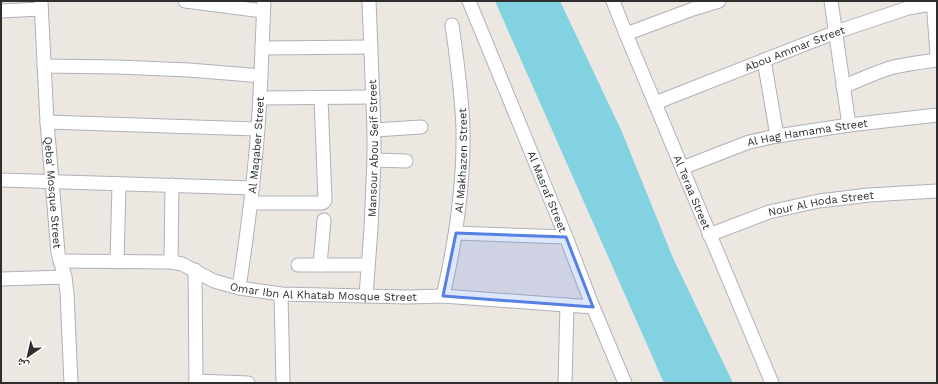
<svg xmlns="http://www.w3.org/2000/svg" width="938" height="384" font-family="'Work Sans','Noto Naskh Arabic',sans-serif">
<rect width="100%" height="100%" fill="#ede7e2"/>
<!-- water -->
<path fill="#83d2e2" d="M495 1H560L622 132 673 258 733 383H664Z"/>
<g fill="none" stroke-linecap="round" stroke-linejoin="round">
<!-- street casing -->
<g stroke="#afb1b8" stroke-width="15">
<g id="street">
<path id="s1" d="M41 1 47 122 58 253 65 277 67 293 71 383"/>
<path d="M185 1 263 11"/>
<path id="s2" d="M469 1 566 237 593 307 625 383"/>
<path id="s3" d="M613 1 626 34 772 383"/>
<path d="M831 1 849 125"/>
<path d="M933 1 937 54"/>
<path d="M1 11 41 9"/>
<path d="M626 34 693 9 719 1"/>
<path d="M262 48 371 47"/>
<path d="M764 60 777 136"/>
<path d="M44 66 117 67 189 70 261 76"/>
<path d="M843 87C859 80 874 73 890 68 906 64 921 62 937 60"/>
<path d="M260 98 373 97"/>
<path id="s4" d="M655 103 836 32 908 8 937 3"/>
<path d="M47 122 258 129"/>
<path d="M374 130 421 127"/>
<path d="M374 160 406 161"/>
<path id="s5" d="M682 168 749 142 777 136 849 125 937 115"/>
<path d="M1 180 253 188"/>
<path d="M251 203H322L324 202 325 200 321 98"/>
<path d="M456 233 566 237"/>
<path id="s6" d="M709 235 769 212 819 201 869 195 937 191"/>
<path id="s7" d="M60 261 171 262 182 264 214 281 239 288 281 294 407 297 443 296 593 307"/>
<path d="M117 262 119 184"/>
<path d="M171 262 172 185"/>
<path d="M298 265H368"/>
<path d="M320 265 324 220"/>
<path d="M195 270 196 383"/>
<path d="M1 279 65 277"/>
<path id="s8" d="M239 288C247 235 254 182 258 128 261 86 262 44 264 1"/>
<path d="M281 294 283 383"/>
<path id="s9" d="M366 296 371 228 374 160V130L369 1"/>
<path id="s10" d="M443 296C456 240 464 186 463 129 462 94 457 60 452 25"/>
<path d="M196 381 248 383"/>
<path d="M565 383 567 305"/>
</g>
</g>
<!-- street -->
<use href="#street" stroke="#fff" stroke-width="13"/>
</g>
<!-- marked area -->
<path fill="#5780e5" fill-opacity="0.2" stroke="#5780e5" stroke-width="3" stroke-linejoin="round" d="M456 233 566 237 593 307 443 296Z"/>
<g text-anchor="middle" stroke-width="4" stroke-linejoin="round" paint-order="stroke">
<!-- street labels -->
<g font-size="11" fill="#2e2e2e" stroke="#fff">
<text dy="4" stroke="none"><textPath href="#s4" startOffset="150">Abou Ammar Street</textPath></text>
<text dy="4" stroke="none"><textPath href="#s5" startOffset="131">Al Hag Hamama Street</textPath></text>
<text dy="4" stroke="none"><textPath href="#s8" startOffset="144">Al Maqaber Street</textPath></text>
<text dy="4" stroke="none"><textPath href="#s9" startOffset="148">Mansour Abou Seif Street</textPath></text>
<text dy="4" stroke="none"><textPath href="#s10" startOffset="137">Al Makhazen Street</textPath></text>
<text dy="4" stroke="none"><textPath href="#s2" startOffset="206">Al Masraf Street</textPath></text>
<text dy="4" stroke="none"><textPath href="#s3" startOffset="207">Al Teraa Street</textPath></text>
<text dy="4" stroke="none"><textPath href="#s1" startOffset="192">Qeba' Mosque Street</textPath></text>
<text dy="4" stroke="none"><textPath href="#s6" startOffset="117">Nour Al Hoda Street</textPath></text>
<text dy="4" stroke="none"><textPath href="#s7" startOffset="269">Omar Ibn Al Khatab Mosque Street</textPath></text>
</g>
</g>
<!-- border -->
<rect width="938" height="384" fill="none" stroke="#2e2e2e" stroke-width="4"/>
<!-- north arrow -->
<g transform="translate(28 356) rotate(214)" stroke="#ffffff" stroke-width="3" paint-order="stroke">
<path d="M0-3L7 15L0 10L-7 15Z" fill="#2e2e2e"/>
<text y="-6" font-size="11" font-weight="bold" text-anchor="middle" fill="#2e2e2e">ش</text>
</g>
</svg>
